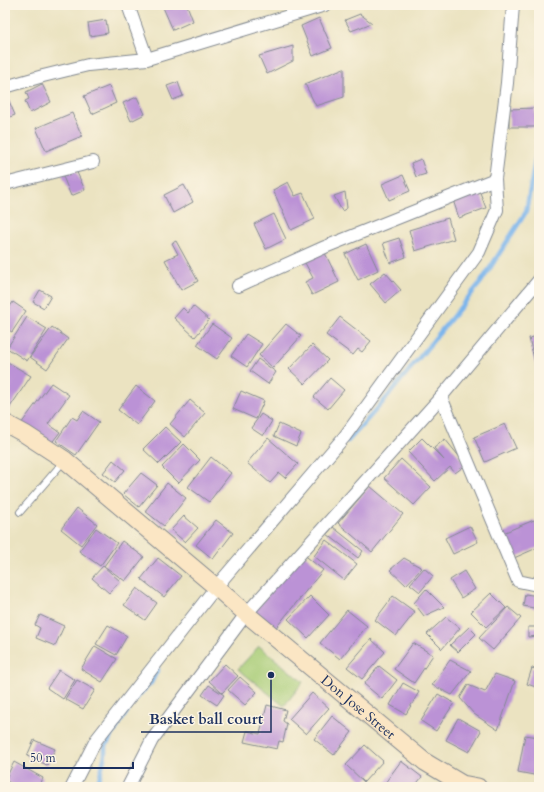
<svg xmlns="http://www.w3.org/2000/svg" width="544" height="792" font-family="Cardo,serif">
<rect width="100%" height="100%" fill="#fcf5e5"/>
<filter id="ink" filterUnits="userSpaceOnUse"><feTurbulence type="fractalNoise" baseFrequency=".025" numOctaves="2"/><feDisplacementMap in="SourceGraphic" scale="8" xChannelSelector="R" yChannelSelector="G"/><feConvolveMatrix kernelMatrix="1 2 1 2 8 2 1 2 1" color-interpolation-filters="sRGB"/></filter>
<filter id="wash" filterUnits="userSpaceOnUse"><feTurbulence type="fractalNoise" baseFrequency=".012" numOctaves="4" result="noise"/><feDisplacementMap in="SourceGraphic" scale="16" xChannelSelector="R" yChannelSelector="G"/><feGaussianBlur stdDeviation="0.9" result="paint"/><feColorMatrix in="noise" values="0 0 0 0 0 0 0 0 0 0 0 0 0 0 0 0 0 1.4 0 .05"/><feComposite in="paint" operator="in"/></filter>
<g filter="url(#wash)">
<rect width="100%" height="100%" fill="#ebe3c1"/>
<!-- green -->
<path fill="#a7cc76" stroke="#617e6a" d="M259 646 303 682 284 706 238 669Z"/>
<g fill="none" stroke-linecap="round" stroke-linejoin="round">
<!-- stream -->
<path stroke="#7bb5ec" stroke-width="4.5" d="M348 441 383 402 481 282 526 212 539 138
M97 787 105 755V747L131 705 140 694 151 683 158 669"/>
</g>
<g id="blocks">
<!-- building -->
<path fill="#bb92d6" d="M162 5H187L193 21 173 30Z
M360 14 372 23 351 31 345 20Z
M319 18 332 48 313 56 301 26Z
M106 20 108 33 90 36 88 23Z
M293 46V61L267 74 259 56Z
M344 68V97L316 106 305 84Z
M178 82 183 96 173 100 167 86Z
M42 84 51 102 30 113 25 101 29 99 26 92Z
M109 86 116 103 92 114 84 96Z
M5 94H6L15 115 5 119Z
M137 97 145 114 131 121 123 103Z
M535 108 536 127H509V109Z
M72 113 82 136 46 151 36 128Z
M421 159 426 174 416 177 411 163Z
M75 168 85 190 71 196 62 174Z
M403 175 410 191 389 200 382 184Z
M288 182 295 196 303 193 315 219 291 230 273 190Z
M184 185 193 202 173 213 164 195Z
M479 190 486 208 459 218 453 200Z
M345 192 347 208 342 211 334 196Z
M274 214 286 239 266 249 254 224Z
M448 218 454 239 415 251 409 230Z
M399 238 406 257 390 263 383 243Z
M176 241 198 281 181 290 165 260 178 254 172 243Z
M366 244 378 270 358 280 345 254Z
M324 251 339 282 312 295 305 282 313 278 304 261Z
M385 272 401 290 386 303 370 284Z
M40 290 51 296 44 308 33 302Z
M13 302 26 311 12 332 5 328V314Z
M193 306 209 320 195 337 174 318 183 308 188 313Z
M27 317 47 329 27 361 7 348Z
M340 317 371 341 362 352 358 349 353 355 326 335Z
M212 324 232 338 217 359 197 345Z
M286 324 301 336 273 368 259 355Z
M52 327 68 339 47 369 30 357Z
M246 334 262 344 247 367 231 356Z
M539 336V376H538L529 338Z
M312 345 328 360 305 384 289 369Z
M258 359 276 372 268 384 250 371Z
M6 361 31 376 8 410 5 408Z
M330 378 344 390 328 409 314 397Z
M51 383 69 395 48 424 60 432 50 445 21 424Z
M136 386 155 401 137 425 118 410Z
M241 391 264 401 256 419 233 409Z
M190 400 205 413 185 437 170 424Z
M83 411 99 422 76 455 56 441 72 417 77 420Z
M261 414 272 421 263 436 251 428Z
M279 424 301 434 296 446 274 436Z
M505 424 516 448 485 462 474 437Z
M165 427 181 442 159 464 143 449Z
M268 438 298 464 285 478 279 473 270 483 247 463Z
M422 438 444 460 434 448 445 439 466 465 455 473 450 467 435 481 408 452Z
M184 444 200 460 178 483 162 467Z
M211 457 231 473 209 502 188 487Z
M401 459 431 487 414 505 384 478Z
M113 460 125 470 115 482 103 473Z
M141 473 157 485 139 507 123 494Z
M167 483 186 498 164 526 145 511Z
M370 486 403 514 372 552 338 523Z
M77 508 97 524 81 545 61 529Z
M184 516 198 528 185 542 171 530Z
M216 520 233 533 213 559 196 545Z
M534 520 539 531V547L514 558 503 533Z
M470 526 478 542 453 554 445 538Z
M333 527 363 551 358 558 327 534Z
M96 528 117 543 100 566 79 551Z
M326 540 357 564 344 580 314 556Z
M122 541 144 557 125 581 104 566Z
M302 553 323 570 274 630 253 612Z
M158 558 181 576 164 597 141 579Z
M404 558 422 568 406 585 390 570Z
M103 566 120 581 109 593 92 578Z
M424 568 433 576 420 592 410 584Z
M464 571 475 589 461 598 450 580Z
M137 588 157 603 145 620 124 605Z
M426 589 444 607 424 616 414 603Z
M491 593 506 608 486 627 471 612Z
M525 594 539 596V609L523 606Z
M310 596 329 615 308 638 288 619Z
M393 596 415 612 396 636 375 620Z
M508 607 521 618 493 650 479 638Z
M347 610 367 626 340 659 320 643Z
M40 615 64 626 55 646 36 638 40 628 35 625Z
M446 617 460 628 442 649 427 634Z
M108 625 127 636 116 655 96 644Z
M469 627 476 634 458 652 450 645Z
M528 627H539V636L528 637Z
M371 639 385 652 362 679 347 667Z
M413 643 433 655 414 683 394 669Z
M95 646 117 659 102 682 81 669Z
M539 655V665L536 664Z
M450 660 471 671 452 695 432 685Z
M225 664 238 676 222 693 209 681Z
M379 666 397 680 382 699 364 684Z
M532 668 539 670V688L527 684Z
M59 670 75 680 63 699 47 688Z
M495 674 515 681 498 730 474 714 460 698 468 685 485 692Z
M240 677 257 692 245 705 228 690Z
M77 680 95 690 83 709 65 699Z
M403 683 419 692 406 714 390 705Z
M209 685 224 695 217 705 202 695Z
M312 693 329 708 306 734 289 719Z
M438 694 454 703 436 731 421 721Z
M267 705 286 710 283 721 287 724 283 742 279 741 277 749 244 742 247 731 260 734Z
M332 716 352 732 334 755 314 739Z
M458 718 481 731 469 752 446 740Z
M525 735 539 737V776L518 772Z
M34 740 55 749 47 765 27 756Z
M365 745 383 761 364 782 346 765Z
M401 761 422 777 414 787H382Z
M14 762 43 778 39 787H17L5 780Z"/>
</g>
</g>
<g filter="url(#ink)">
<use href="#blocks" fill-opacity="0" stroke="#838990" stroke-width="1"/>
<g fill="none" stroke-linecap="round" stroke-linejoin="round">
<!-- lane casing -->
<g stroke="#838990" stroke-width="8">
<path id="lane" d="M20 512 64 461"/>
</g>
<!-- street casing -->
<g stroke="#838990" stroke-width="14">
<path id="street" d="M128 5 147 59
M5 87 43 76 88 65 147 59 325 5
M495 179 507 83 513 5
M5 184 93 162
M441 397 518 581 537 585 539 581
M72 787 96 740 216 587 345 436 479 252 497 210 495 179 325 247 238 286
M128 787 152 740 246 614 441 397 539 280"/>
</g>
<!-- secondary casing -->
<g stroke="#838990" stroke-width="19">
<g id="secondary">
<path id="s1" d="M5 423 25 434 65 460 216 587 243 611 425 762 462 784 478 787"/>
</g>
</g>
<!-- lane -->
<use href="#lane" stroke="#fff" stroke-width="6"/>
<!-- street -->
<use href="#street" stroke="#fff" stroke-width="12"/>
<!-- secondary -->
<use href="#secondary" stroke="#fbe6c4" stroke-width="17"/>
</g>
</g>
<g text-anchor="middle" stroke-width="3" stroke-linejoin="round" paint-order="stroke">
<!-- street labels -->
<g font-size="14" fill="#1b2f5e" stroke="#fcf5e5">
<text dy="5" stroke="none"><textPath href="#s1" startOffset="454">Don Jose Street</textPath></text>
</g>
</g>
<!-- callouts -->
<path fill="none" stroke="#1b2f5e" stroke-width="1.5" d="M271 675L271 732H141"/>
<circle fill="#1b2f5e" stroke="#fcf5e5" stroke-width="1.5" cx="271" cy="675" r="4"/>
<g font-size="15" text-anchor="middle" font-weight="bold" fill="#1b2f5e" stroke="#fcf5e5" stroke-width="3" stroke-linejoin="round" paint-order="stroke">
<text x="206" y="724">Basket ball court</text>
</g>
<!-- margin -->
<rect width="544" height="792" fill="none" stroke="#fcf5e5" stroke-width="20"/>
<!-- scale -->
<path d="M24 762v6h109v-6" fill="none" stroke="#1b2f5e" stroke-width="2"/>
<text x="30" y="762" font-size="12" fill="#1b2f5e" stroke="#fcf5e5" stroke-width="3" paint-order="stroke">50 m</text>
</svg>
